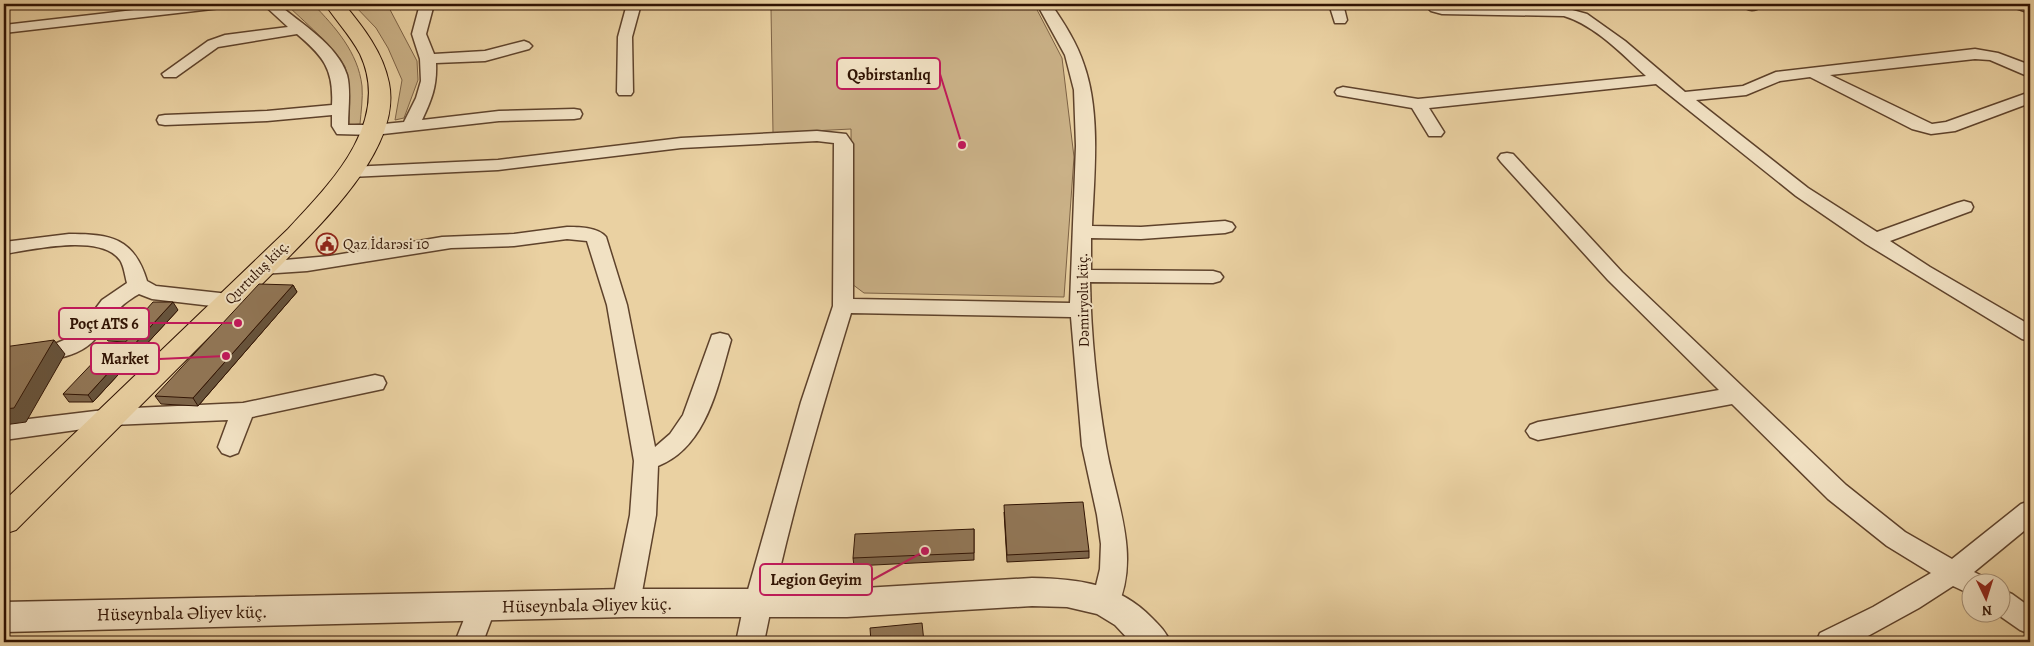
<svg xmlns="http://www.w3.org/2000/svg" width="2034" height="646" font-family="Alegreya,serif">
<rect width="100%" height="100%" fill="#ead1a2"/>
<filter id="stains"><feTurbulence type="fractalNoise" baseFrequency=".004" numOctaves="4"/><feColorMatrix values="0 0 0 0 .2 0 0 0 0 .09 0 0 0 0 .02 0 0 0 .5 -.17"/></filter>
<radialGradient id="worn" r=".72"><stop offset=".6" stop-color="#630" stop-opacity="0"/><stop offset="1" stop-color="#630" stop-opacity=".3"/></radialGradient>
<!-- green -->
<path fill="#cab187" stroke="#7d6245" d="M286 4H313C335 27 358 52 362 86 363 98 361 112 360 124L349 125C349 107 352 84 345 67 338 50 300 18 286 4Z
M353 4H387L417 61 418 80 404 118 395 120 402 80 388 48 376 28Z
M774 4H1034L1062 58 1074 157 1064 297 864 293 852 284 851 129 773 133 771 9Z"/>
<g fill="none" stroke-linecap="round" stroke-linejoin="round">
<!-- minor casing -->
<g stroke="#5e422b" stroke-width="3">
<path id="minor" d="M186 4H228L226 7 221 8 4 33V25Z
M263 4H278C301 24 337 44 347 75 351 90 348 109 348 125H374L404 122 416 98 421 81 420 59 412 34 420 4H434L426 34 434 54 485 51 524 41 529 43 532 46 529 49 485 61 436 63C437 86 432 99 422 120L499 111 574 109 580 110 582 114 580 118 574 119 499 121 374 135 337 134 332 126V115L267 121 165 125 159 124 157 120 159 116 165 115 267 111 332 105C334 69 323 56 297 34L218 47 176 77H164L162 74 208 41 225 35 288 27Z
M627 4H641L632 37 633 92 631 95H619L617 92 618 37Z
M1037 4H1051C1064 23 1077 43 1084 65 1101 113 1094 176 1092 226L1141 227 1225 221 1232 223 1235 227 1232 231 1225 233 1141 239 1091 238V270L1213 271 1220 273 1223 277 1220 281 1213 283 1090 282C1091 336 1097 393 1106 446 1115 500 1142 556 1116 610L1106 614 1096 610 1092 602 1100 569 1101 544 1097 515 1082 446 1071 317 851 313C818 421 786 531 764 642H736L744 604 801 402 833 306 834 143 817 141 681 148 498 170 350 177 344 176 341 172 344 168 350 167 498 160 681 138 817 131 846 134 853 144V299L1070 303 1076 146 1074 90 1065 55Z
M1329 4H1343L1347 20 1345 23H1335Z
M1424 4 1565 8 1587 14 1625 41 1685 92 1743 86 1776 72 1975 49 1998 53 2030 65V75H2025L1990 60 1975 59 1830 75 1932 124 1946 122 2030 92V103L1955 131 1931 134 1912 129 1810 77 1780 81 1746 95 1696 100 1808 188 1877 232 1957 203 1964 201 1971 203 1973 207 1971 211 1890 241 1930 267 2030 325V341L2022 339 1866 244 1796 196 1656 84 1429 108 1444 132 1441 136H1429L1412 108 1337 95 1335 92 1337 89 1343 87 1418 99 1646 76C1622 54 1596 26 1564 16L1442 14 1431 11Z
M1742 4H1758L1759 6 1757 9C1751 11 1746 10 1742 4Z
M2011 4H2030V13L2013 7Z
M1507 153 1513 154 1622 272 1846 485 1905 532 1952 559 2021 504 2030 501V526L1974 572 1982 576 1985 584H1972V595L1953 586 1919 608 1857 642H1816L1820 633 1873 607 1931 573 1887 546 1828 499 1732 404 1538 440 1530 437 1526 431 1530 425 1538 422 1719 390 1608 280 1501 162 1498 158 1501 154Z
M567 227C578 227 598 227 606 237L627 305 655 447 670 434 683 415 712 335 720 333 728 335 731 340C718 385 707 447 658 466L656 515 640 603 636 611 626 615 616 611 612 603 630 515 634 461 607 305 587 241 567 239 514 246 451 248 307 271 262 274 255 272 252 268 255 264 262 262 330 256 442 237 514 234Z
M69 234C111 234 134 238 147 281L156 286 229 294 236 296 239 301 236 306 229 308 152 299 139 294C114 308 113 319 96 338 75 363 33 361 4 363V349L57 343 71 337 81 328 102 300 127 283C125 276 124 266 120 260 100 233 32 250 4 254V242Z
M375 375 383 377 386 383 383 389 252 417 238 453 230 456 222 453 218 447 228 420 112 425 4 440V422L112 409 243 403Z
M2002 590 2012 594 2030 607V634L2020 630 1997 614H2002Z
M482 595 492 599 496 607 483 642H455L472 599Z"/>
</g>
<!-- tertiary casing -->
<g stroke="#5e422b" stroke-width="3">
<path id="tertiary" d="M1032 578C1078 579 1118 583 1152 618 1160 626 1166 632 1170 642H1131L1115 625 1097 614 1067 607 1032 606 847 617H626L4 632V602L626 589H847Z"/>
</g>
<!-- primary casing -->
<g stroke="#301303" stroke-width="2">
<path id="primary" d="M325 4H344C363 27 383 52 389 83 402 147 325 220 284 262L16 530 4 534V501L288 229C331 183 392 122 360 54 350 35 336 21 325 4Z"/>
</g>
<!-- minor -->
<use href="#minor" fill="#f1e1c3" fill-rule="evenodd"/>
<!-- tertiary -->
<use href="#tertiary" fill="#f1e1c3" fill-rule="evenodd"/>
<!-- primary -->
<use href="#primary" fill="#ead1a2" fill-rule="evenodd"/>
</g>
<!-- wall -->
<path fill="#7d654a" stroke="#301303" d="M293 285 297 292 198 406 161 404 155 396Z
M178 310 93 402H69L63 394 116 352 126 342 108 341 103 334 138 319Z
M1004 512 1089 551V558L1007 562Z
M974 529V560L854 566 853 558Z"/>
<!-- shaded-wall -->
<path fill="#66533c" stroke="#301303" d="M293 285 297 292 198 406 193 398Z
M173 302 178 310 93 402 88 395Z
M54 340 65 354 26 422 4 425V409Z"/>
<!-- building -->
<path fill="#917656" stroke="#301303" d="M259 284 293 285 193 398 155 396Z
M153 302H173L88 395 63 394 103 352H116L133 334H103L118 318 138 319Z
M54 340 14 408 4 409V347Z
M1083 502 1089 551 1007 555 1004 505Z
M974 529V553L853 558 855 534Z
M922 623 924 642H871L870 628Z"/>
<!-- icons -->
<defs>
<g id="civic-ring" transform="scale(1.125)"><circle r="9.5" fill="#f1e1c3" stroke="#8f2418" stroke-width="1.5"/><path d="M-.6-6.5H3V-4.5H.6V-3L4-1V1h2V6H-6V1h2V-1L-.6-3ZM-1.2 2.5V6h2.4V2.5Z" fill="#8f2418"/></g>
</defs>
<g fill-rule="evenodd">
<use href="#civic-ring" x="327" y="244"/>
</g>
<g text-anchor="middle" stroke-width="4" stroke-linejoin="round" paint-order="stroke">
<!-- poi labels -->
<g font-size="15" fill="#301303" stroke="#f1e1c3" text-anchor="start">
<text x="343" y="249">Qaz İdarəsi 10</text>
</g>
<!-- street labels -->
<g font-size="15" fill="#301303" stroke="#f1e1c3">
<text transform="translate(257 272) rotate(-45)" y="5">Qurtuluş küç.</text>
<text transform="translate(1083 300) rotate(-91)" y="5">Dəmiryolu küç.</text>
</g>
<!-- near-street labels -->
<g font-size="18" fill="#301303" stroke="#f1e1c3">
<text transform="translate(587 605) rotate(-1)" y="6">Hüseynbala Əliyev küç.</text>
<text transform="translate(182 613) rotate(-1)" y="6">Hüseynbala Əliyev küç.</text>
</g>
</g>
<!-- callouts -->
<path fill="none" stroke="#c2185b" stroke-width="2" d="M962 145L940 74M238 323L149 323M226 356L159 359M925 551L872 580"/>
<g fill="#c2185b" stroke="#f1e1c3" stroke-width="2">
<circle cx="962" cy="145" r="5"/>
<circle cx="238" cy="323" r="5"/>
<circle cx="226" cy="356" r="5"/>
<circle cx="925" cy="551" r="5"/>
</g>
<g fill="#f1e1c3" stroke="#c2185b" stroke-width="2">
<rect x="837" y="58" width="103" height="31" rx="5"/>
<rect x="59" y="308" width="90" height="31" rx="5"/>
<rect x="91" y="343" width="68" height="31" rx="5"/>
<rect x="760" y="564" width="112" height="31" rx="5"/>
</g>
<g font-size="16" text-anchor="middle" font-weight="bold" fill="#301303">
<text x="889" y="80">Qəbirstanlıq</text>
<text x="104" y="329">Poçt ATS 6</text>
<text x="125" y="364">Market</text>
<text x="816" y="585">Legion Geyim</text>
</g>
<!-- margin -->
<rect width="2034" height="646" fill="none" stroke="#ead1a2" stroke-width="20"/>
<rect x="5" y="5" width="2024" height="636" fill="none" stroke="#301303" stroke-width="2.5"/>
<rect x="10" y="10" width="2014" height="626" fill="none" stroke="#301303"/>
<!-- north arrow -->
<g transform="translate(1986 598) rotate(176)"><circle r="24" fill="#f1e1c3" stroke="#a48f76"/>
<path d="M0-4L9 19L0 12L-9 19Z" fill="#8f2418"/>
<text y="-8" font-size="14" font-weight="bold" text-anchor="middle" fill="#301303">N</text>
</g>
<rect width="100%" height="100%" filter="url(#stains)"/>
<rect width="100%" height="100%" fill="url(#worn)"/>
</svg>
